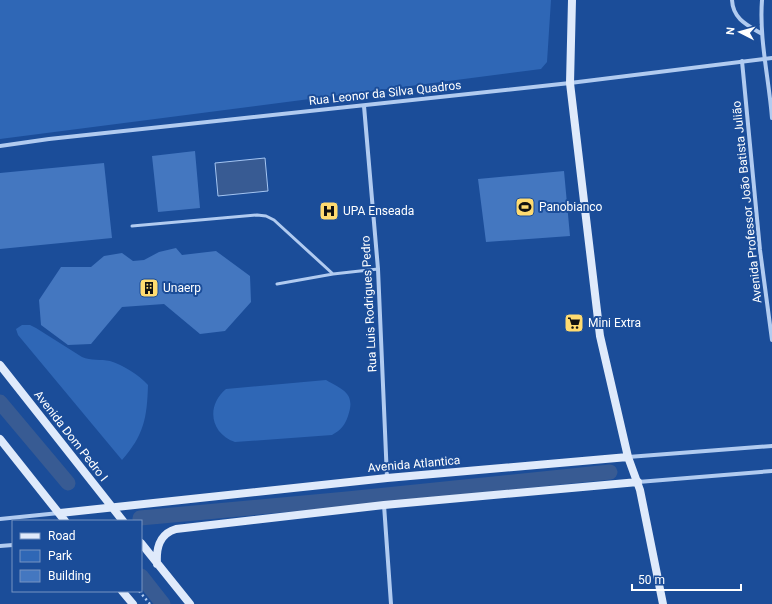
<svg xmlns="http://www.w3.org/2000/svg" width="772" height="604" font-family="Roboto,sans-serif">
<rect width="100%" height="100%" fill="#1b4d99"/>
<!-- green -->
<path fill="#2f67b6" d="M0 0H551L547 62 541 69 0 139Z
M22 325H30L36 328 82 357C91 361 101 359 110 361 123 365 139 375 148 385 147 418 144 435 122 460L18 335 16 329Z
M326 380C343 390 356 393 348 416 345 425 341 430 332 435L235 442C210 433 206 406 226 389Z"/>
<!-- water -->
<path fill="#385b93" stroke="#a4c5f2" d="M265 158 268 191 218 196 215 163Z"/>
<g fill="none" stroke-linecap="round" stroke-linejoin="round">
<!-- canal -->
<path stroke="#385b93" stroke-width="15" d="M0 402 68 483
M140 518 347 499 610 472
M141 576 163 604"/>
</g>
<!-- building -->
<path fill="#4477c0" d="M195 151 200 208 158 212 152 156Z
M104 163 112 238 0 249V173Z
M564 171 570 236 486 242 478 179Z
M176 248 182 255 216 251 250 276 251 302 225 331 200 334 164 304 122 307 91 344 68 345 41 325 39 300 61 267H91L104 256 122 253 133 261 144 260 159 252Z"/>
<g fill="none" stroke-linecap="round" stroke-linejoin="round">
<!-- path -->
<path stroke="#b1cbf0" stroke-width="2.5" stroke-dasharray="2 3" stroke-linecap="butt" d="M139 591 150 604"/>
<!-- lane -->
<path stroke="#b1cbf0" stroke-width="3" d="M132 226 257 215 266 216 274 220 333 274
M277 284 333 274 378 269"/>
<!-- street -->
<path stroke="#b1cbf0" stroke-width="4" d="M732 0C733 19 747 25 762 34
M762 0C759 39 769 79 772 118
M742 61 760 250 772 340
M364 106 378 269 387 478
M0 146 49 139 570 83 772 58
M628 457 772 446
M638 482 772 471
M384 505 391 604
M0 519 59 513
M0 546 13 545"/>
<!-- secondary -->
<path stroke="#dfeafb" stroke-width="8" d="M572 0 570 83 600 336 628 457 640 490 663 604
M0 365 123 521
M0 439 65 521
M60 513 387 478 628 457
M141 543 190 604
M157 564C156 548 159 534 176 529L384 505 638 482
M122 591 133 604"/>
</g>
<!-- icons -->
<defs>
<g id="stadium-square" transform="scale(1)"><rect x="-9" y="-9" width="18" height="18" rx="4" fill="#ffdb70" stroke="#1b4d99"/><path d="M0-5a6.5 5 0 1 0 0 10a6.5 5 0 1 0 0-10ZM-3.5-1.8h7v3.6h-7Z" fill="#111"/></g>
<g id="hospital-square" transform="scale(1)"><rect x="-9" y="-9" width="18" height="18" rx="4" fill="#ffdb70" stroke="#1b4d99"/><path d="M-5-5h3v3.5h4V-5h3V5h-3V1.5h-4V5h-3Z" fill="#111"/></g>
<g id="building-square" transform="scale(1)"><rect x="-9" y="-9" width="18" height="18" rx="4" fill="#ffdb70" stroke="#1b4d99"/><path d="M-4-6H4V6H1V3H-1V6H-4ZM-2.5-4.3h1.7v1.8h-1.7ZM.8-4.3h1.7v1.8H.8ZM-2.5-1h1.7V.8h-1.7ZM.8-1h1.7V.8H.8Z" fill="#111"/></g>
<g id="supermarket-square" transform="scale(1)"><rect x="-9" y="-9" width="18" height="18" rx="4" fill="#ffdb70" stroke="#1b4d99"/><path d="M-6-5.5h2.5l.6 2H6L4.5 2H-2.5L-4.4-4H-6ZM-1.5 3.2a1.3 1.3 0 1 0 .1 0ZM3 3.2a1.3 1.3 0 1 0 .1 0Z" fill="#111"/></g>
</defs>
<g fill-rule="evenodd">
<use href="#stadium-square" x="525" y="207"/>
<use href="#hospital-square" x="329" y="211"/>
<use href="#building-square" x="149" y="288"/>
<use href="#supermarket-square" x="574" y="323"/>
</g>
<g text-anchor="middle" stroke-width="4" stroke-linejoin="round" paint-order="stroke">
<!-- street labels -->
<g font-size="12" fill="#fff" stroke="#1b4d99">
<text transform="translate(385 93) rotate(-6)" y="4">Rua Leonor da Silva Quadros</text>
<text transform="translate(747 202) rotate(-96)" y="4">Avenida Professor João Batista Julião</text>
<text transform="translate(369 304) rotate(-93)" y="4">Rua Luis Rodrigues Pedro</text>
<text transform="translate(71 436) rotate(52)" y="4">Avenida Dom Pedro I</text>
<text transform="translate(414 464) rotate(-5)" y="4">Avenida Atlantica</text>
</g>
<!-- poi labels -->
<g font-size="12" fill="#fff" stroke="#1b4d99" text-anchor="start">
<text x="539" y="211">Panobianco</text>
<text x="343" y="215">UPA Enseada</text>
<text x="163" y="292">Unaerp</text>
<text x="588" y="327">Mini Extra</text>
</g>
</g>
<!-- legend -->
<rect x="12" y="520" width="130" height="72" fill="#1b4d99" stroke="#7694c2"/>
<rect x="20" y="533" width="20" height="6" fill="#dfeafb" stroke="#7694c2"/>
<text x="48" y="540" font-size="12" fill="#ffffff">Road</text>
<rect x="20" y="550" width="20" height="12" fill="#2f67b6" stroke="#7694c2"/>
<text x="48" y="560" font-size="12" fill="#ffffff">Park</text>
<rect x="20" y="570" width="20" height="12" fill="#4477c0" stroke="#7694c2"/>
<text x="48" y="580" font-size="12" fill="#ffffff">Building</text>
<!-- north arrow -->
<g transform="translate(740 32) rotate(276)" stroke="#1b4d99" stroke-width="3" paint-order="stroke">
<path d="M0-3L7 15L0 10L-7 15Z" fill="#ffffff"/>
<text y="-6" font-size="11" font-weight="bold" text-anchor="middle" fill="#ffffff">N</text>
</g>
<!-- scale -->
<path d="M632 584v6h109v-6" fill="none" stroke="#ffffff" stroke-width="2"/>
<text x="638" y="584" font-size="12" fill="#ffffff" stroke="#1b4d99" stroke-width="3" paint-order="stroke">50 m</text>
</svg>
